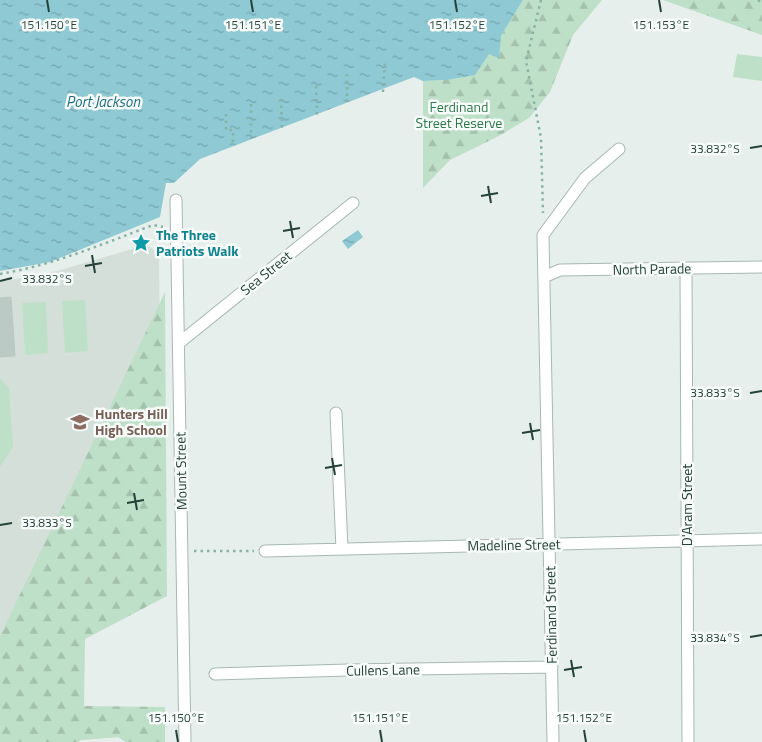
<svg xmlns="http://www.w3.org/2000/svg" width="762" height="742" font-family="'Titillium Web',sans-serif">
<defs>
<pattern id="forest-firs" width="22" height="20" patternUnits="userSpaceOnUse" patternTransform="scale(1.25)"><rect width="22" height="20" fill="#bfe0c8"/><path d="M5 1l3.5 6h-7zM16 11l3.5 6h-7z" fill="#a4c1ad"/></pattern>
<pattern id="water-ripples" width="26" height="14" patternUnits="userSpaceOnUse" patternTransform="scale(1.25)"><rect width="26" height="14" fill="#8ec9d4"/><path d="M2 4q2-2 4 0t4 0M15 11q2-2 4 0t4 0" fill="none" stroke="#74a5ad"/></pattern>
</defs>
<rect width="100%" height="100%" fill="#e6efeb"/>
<!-- built -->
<path fill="#d4dfda" d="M146 245 159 252 162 568 50 563 33 733 120 712 126 742 118 737 81 740 78 742H0V282L57 271Z"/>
<!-- forest -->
<path fill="url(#forest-firs)" d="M523 0H602L573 35 550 92 529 118 499 136 450 160 423 188V81L446 80 501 36Z
M663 0H762V35Z
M165 292 167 596 85 639 84 706 165 707V742H126L118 737 81 740 78 742H0V636Z"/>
<!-- pitch -->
<path fill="#bfe0c8" d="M737 54 762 57V81L733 77Z
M85 300 88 351 65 353 62 301Z
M46 302 48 353 25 355 22 303Z
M0 378 9 388 13 447 0 467Z"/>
<!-- water -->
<path fill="url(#water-ripples)" d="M0 0H523L501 36 499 58 489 54 475 75 446 80 423 81 414 77 200 159 174 183H166L160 217 50 262 0 271Z
M358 230 363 237 348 249 342 241Z"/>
<!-- building -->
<path fill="#bbcac4" stroke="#b8c9c2" d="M11 297 15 356 0 357V298Z"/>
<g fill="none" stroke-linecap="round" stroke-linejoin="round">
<!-- minor casing -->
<g stroke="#a8b8b2" stroke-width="13">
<path id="minor" d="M176 200 185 742
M686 269 688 742
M544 277 560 270 762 267
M179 343 353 203
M336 413 342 549
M265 551 762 539
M215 674 348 670 552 667
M553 742 543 235 585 178 619 149"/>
</g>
<!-- path -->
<path stroke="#86b3a5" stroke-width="2.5" stroke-dasharray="2.5 4" stroke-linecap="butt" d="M541 0 526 61 541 138 543 213
M758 0 762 3
M347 74V102
M316 86 317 115
M383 92 385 60
M281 99 282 128
M226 114V130H233V146
M251 139V104
M0 274C53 265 103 244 153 225L163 227
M194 551H254"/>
<!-- minor -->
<use href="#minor" stroke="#fff" stroke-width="11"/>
</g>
<!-- ticks -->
<path fill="none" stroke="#24423a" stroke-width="2" d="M47 0 49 12M251 0 253 12M455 0 457 12M659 0 661 12M750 148 762 146M488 186 491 203M481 196 498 193M290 221 293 238M283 231 300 228M92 255 95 273M85 266 102 263M0 281 12 278M750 393 762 391M530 423 533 440M522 433 540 430M332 458 335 475M325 468 342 465M134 493 137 510M127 503 144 500M0 525 12 523M750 637 762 635M571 660 574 677M564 670 582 667M176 730 178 742M380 730 382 742M584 730 586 742"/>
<!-- icons -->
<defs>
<g id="sight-bare" transform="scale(1.5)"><path d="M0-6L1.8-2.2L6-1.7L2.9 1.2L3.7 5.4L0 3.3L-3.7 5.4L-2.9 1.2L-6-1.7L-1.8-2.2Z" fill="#0f9aa8" stroke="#f7fbf9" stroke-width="2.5" paint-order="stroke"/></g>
<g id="school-bare" transform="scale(1.5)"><path d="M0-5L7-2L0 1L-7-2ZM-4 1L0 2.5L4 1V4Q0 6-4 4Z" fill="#8d6e63" stroke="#f7fbf9" stroke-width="2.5" paint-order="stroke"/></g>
</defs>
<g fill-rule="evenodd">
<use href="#sight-bare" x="141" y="243"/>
<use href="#school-bare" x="80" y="422"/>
</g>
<g text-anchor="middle" stroke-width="5" stroke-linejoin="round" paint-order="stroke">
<!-- park labels -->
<g font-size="14" fill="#2d7a4b" stroke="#f7fbf9">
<text x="459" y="112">Ferdinand<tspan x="459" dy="16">Street Reserve</tspan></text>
</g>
<!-- culture labels -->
<g font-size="14" font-weight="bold" fill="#0d838f" stroke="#f7fbf9" text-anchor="start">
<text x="156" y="240">The Three<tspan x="156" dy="16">Patriots Walk</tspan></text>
</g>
<!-- street labels -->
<g font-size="14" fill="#24423a" stroke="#f7fbf9">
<text transform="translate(652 269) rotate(-1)" y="5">North Parade</text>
<text transform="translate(266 273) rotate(-39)" y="5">Sea Street</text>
<text transform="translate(181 471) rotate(-91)" y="5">Mount Street</text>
<text transform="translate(687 505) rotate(-90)" y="5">D'Aram Street</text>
<text transform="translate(514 545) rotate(-1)" y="5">Madeline Street</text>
<text transform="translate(551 615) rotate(-91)" y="5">Ferdinand Street</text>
<text transform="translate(383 670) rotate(-1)" y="5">Cullens Lane</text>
</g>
<!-- education labels -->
<g font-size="14" font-weight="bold" fill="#785e54" stroke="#f7fbf9" text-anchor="start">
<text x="95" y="419">Hunters Hill<tspan x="95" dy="16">High School</tspan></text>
</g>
<!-- water labels -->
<g font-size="15" font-style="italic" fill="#1c6f80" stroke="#f7fbf9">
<text x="103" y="107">Port Jackson</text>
</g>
</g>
<g font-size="12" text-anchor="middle" fill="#24423a" stroke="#f7fbf9" stroke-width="5" stroke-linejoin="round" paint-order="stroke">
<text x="49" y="29">151.150°E</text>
<text x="253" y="29">151.151°E</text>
<text x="457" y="29">151.152°E</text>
<text x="661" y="29">151.153°E</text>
<text x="715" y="153">33.832°S</text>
<text x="47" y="283">33.832°S</text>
<text x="715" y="397">33.833°S</text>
<text x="47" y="527">33.833°S</text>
<text x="715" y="642">33.834°S</text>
<text x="176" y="722">151.150°E</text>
<text x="380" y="722">151.151°E</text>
<text x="584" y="722">151.152°E</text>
</g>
</svg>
